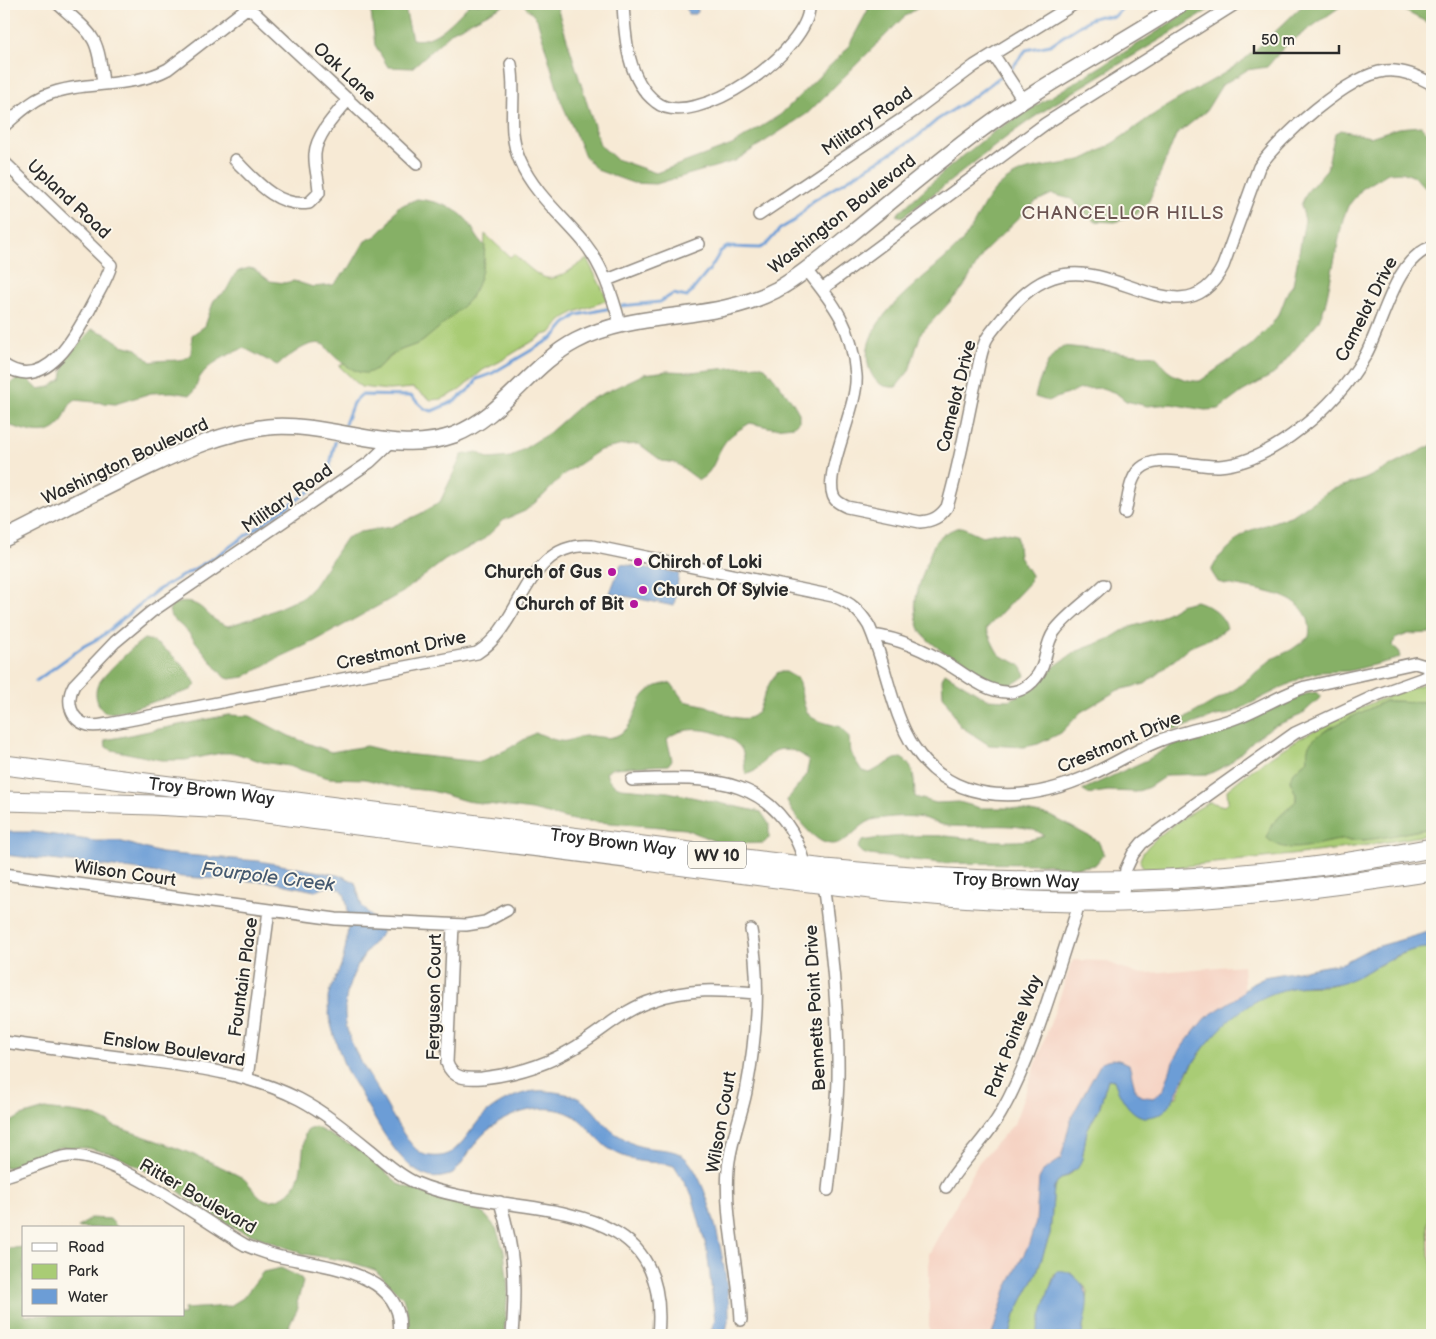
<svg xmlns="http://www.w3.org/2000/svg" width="1436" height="1339" font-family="'Balsamiq Sans',sans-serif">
<rect width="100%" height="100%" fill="#fbf7ec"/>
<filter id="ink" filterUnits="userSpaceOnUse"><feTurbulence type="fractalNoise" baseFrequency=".02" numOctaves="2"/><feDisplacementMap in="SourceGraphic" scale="10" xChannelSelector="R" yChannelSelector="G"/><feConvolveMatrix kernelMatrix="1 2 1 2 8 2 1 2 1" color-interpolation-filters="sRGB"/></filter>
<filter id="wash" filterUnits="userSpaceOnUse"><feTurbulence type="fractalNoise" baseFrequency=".0096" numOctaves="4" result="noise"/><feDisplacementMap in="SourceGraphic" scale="20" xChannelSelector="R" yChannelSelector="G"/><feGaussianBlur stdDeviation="1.12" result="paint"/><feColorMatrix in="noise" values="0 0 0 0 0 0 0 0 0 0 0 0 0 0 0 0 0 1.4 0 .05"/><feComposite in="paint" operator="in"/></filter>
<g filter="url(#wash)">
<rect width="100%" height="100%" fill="#f7ead5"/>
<!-- built -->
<path fill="#f5d2c2" d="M1073 960 1105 961 1137 974 1243 965 1245 997 1432 992V1335H929V1254L979 1162 1014 1124Z"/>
<!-- green -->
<path fill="#a9cc75" stroke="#6a7c50" d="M485 234 510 257 514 254C548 286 549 285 587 259L608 300 575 312 562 319 551 333 543 335 499 362 483 370 460 390 442 399 431 400 413 388 389 390 361 387 339 366 344 364 359 372 376 369 398 351 422 342 471 298 484 262Z
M1432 681V702L1385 701 1326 730 1309 745 1308 759 1292 774 1290 781 1296 794V801L1272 824 1267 838 1364 840 1432 828V834C1341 852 1249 859 1157 869L1144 868C1141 864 1139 861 1141 857 1147 840 1194 810 1210 802L1224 806 1228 802 1227 790C1286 739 1357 705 1432 681Z
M1420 947 1432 948V1183L1428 1224 1429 1256 1432 1263V1335H1082L1088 1293 1087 1289 1070 1272 1054 1274 1036 1335H1010L1015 1315 1037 1272 1050 1234 1054 1187 1058 1181 1072 1173 1082 1159 1087 1130 1099 1109 1108 1079 1114 1080 1129 1107 1177 1097C1195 1049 1237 998 1290 988 1305 985 1322 988 1336 984 1365 975 1391 957 1420 947Z"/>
<!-- forest -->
<path fill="#86b066" stroke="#586e48" d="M370 4H404L412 39C436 44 454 19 470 4H506L453 31 412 68 388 67 375 45Z
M523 4H556L600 145 616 159 656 173 732 145 780 115 847 49 868 10 866 4H924L904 17 808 113 735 161 656 184 633 183 597 170 585 156 561 101 537 19Z
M1198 4H1218C1157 43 1093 78 1033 118 988 149 947 186 902 217L896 215 947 169 993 132 1146 39Z
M1304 4H1344L1286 45 1267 67 1247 70 1222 85 1206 111 1176 135 1149 201 1135 216 1115 222 1094 221 1071 199 1052 194 1035 202 984 252 963 288 921 333 909 371 896 387C881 388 874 382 869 368 854 318 937 273 963 240 980 219 982 197 1007 180 1030 163 1060 168 1086 158 1113 146 1137 125 1162 109 1189 92 1221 78 1246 58 1266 41 1285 22 1304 4Z
M1391 4H1432V25Z
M1421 126 1432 137V190L1424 187 1415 177 1402 172 1388 173 1362 189 1348 206 1343 219 1325 306 1318 322 1274 374 1242 392 1219 409 1205 410 1171 404 1147 406 1126 401 1116 393 1102 388 1081 389 1048 401 1035 397C1039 379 1048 356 1063 346L1154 356C1162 360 1161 366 1168 371 1175 377 1191 382 1200 381L1250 346 1272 324 1280 312 1288 291 1293 285 1305 220 1301 205 1307 192 1327 169 1335 133 1341 130 1370 137 1398 128Z
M417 199C435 201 458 207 469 223 475 232 477 239 485 246 484 263 481 282 471 297 468 303 427 339 420 343 413 346 405 348 399 351 387 356 380 370 367 373 355 375 330 355 325 345 309 338 291 356 277 365L244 348C229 354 209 363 200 377 196 384 197 389 190 395L172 392 151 393 115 404 74 400C66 408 66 416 60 424 45 441 21 428 4 424 4 401 0 378 27 378L38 389 50 387 62 379 65 360 92 329 106 334 122 345 137 349 151 362C165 358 180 364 191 355L192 335 205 326 214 300 226 291 235 274 239 271 249 268 254 269 270 281 284 283 294 281 313 287 333 285 350 267 365 241 376 236 388 224 398 207Z
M758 365 765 367 792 401 799 413V421L794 426 773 428 750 423C742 428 731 434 725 442 715 455 715 472 699 480L676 463 662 461 639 444 623 445 600 450 564 474 544 495 525 511 504 520 483 540 445 560 403 592 315 641 276 659 244 677 230 679 224 677 188 632 171 617 169 610 173 604C206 596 202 619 228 626L263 615 303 597 314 586 346 538 360 532 391 527 420 514 440 502 462 455 477 452 489 459 511 457 549 433 583 403 644 374 667 371 691 372Z
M1432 445V633L1408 634 1395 639 1393 646 1398 650 1400 657 1397 659 1349 671 1319 672 1305 676 1230 714 1216 716 1175 730 1170 727 1237 688 1272 659 1291 650 1309 637C1317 589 1248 591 1218 582L1211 571 1218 558 1246 532 1293 515 1330 490 1365 479Z
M962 527 982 536 1003 532 1017 535 1019 556 1031 575 1030 582 986 629C990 636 994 648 999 654 1009 663 1022 659 1025 676 1019 680 1013 686 1005 684 989 682 929 646 921 632 917 623 914 609 916 599 916 592 932 546 936 541 941 534 954 528 962 527Z
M1196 601C1209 605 1223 614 1227 628L1216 636 1190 647 1145 684 1118 690 1081 712 1061 733 1038 744 1024 747 989 745 960 726 943 695 942 679 945 673 987 699 1009 700 1035 688 1055 666 1075 652 1109 639 1127 628 1157 619 1182 604Z
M144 639C161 641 190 670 196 685L191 690 124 711 111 713 104 712C98 706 94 696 97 687 101 676 134 646 144 639Z
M778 672H786L798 679C808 718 801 717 841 727L849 738 850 752 862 771 870 773 895 759 901 758C916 766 914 782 915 797L936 803 959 802 980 808H1010L1051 816 1098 841 1104 854 1095 865 1073 868 1044 864 941 863 869 855 863 853 858 848 862 841C888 836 918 835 946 836 969 838 1025 847 1044 835 1021 820 979 828 951 826 941 826 932 820 922 818 907 815 891 817 876 819 857 822 846 852 823 842 811 837 790 812 787 800L806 776 809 762C803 752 784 745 773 752 762 759 761 772 746 774 743 766 746 754 740 747 725 730 685 722 667 739L672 760 668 765 612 768 606 773C609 781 612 785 621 788L668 792 761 812 769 824V838L764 843 721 844 686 829 573 820 532 810 466 801 432 791 401 788 365 779 329 778 288 766 263 762 235 753H221L185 760H161L112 750 106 747 105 740 228 715 250 716 289 736 331 752 366 746 395 753 480 762 508 749 535 733C544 734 550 740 560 741 568 743 577 736 586 736 596 735 606 740 616 736 644 725 627 687 671 683L684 701C692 703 700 704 707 706 720 712 750 729 759 709 765 695 767 683 778 672Z
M1316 692 1321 697 1301 715 1272 727 1255 739 1229 764 1209 774 1167 775 1149 787 1136 792 1108 791 1088 794 1082 790 1147 760 1172 745 1240 724 1302 695Z
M1385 701 1432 702V828C1410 831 1387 838 1364 840 1356 841 1348 839 1341 840 1317 842 1288 858 1267 838L1272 824 1296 801V794L1290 781 1292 774 1308 759C1307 752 1307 746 1312 741 1324 728 1368 710 1385 701Z
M45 1109C70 1113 93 1111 114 1126 157 1141 201 1155 241 1177 252 1183 258 1203 273 1200 305 1194 301 1158 305 1134L307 1130 315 1127 369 1155 398 1184 432 1196 470 1202 486 1216 496 1228 504 1251 508 1288 504 1335H408V1314L403 1298 375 1270 347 1261 304 1254 236 1229 187 1198 159 1175 150 1173 113 1154 87 1148 60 1147 36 1156 22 1165 4 1168V1126L21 1116Z
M90 1218 110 1219 118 1228H78Z
M24 1247V1315H184V1309L230 1306 243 1298 263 1272 281 1268 301 1278 303 1282 297 1303 298 1308 284 1335H4V1249Z"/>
<!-- water -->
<path fill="#6c9dd6" stroke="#4c6480" d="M686 4H697L698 12 696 14H688Z
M621 564 679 573 674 606 610 593Z
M4 832H34L95 841H119L161 853 259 861 342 876 355 882 362 906 382 928V934C370 945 361 958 354 973 330 1027 359 1056 384 1101 392 1115 410 1150 425 1155 432 1157 444 1157 450 1153 464 1144 472 1127 483 1116 498 1102 524 1089 545 1091 556 1092 575 1094 584 1102 596 1111 603 1125 616 1134 624 1138 631 1144 639 1146 652 1150 669 1148 680 1154 710 1170 730 1284 729 1317 728 1323 726 1329 725 1335H709L715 1320 707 1250 692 1195 674 1166C658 1160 642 1165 626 1157 617 1154 606 1148 600 1141 591 1133 583 1120 572 1115 542 1099 499 1115 478 1140 469 1151 463 1163 453 1174 446 1176 438 1179 430 1177 395 1169 368 1102 348 1074 340 1055 327 1020 328 1000 328 989 336 979 340 968 347 950 353 907 342 890L330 886 315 891 272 882 182 877 133 869 4 855Z
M1432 931V948C1402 947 1379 967 1352 979 1336 986 1320 985 1303 986 1265 991 1238 1009 1213 1037 1203 1048 1194 1061 1186 1074 1175 1091 1173 1115 1148 1117 1131 1119 1118 1093 1114 1080L1108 1079 1099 1109 1087 1130 1082 1159 1078 1168 1058 1181 1054 1187 1050 1234 1037 1272 1015 1315 1010 1335H992L1006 1290 1029 1244 1036 1221 1039 1179 1043 1171 1061 1159 1071 1118 1101 1063C1111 1056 1119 1060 1129 1064L1136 1092 1141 1096 1153 1098 1164 1089 1173 1062 1184 1044 1205 1018 1236 998 1252 983 1264 977 1343 963 1369 949Z
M1057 1271C1065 1270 1069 1272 1075 1277 1096 1295 1084 1311 1082 1335H1036L1048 1293Z"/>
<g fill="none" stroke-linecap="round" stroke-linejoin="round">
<!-- stream -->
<path stroke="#6c9dd6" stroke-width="3" d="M1012 68 1026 50 1050 45 1090 19 1099 16 1114 17 1126 4
M621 306 660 302 673 294 687 297 710 269 721 251 727 247 760 248 766 245 780 229 795 220 813 201 917 137 937 120 973 97 1000 77
M345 424 353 403 361 395 411 396 425 409 432 411 455 401 472 387 477 379 491 374 554 337 565 324 577 315 611 308
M36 681 84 646 101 637 156 591 215 557 317 486 328 474 335 442"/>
</g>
</g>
<g filter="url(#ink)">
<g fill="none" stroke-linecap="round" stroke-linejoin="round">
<!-- minor casing -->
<g stroke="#918a80" stroke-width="14">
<path id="minor" d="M58 4C94 36 98 35 103 84
M245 4 417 164
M623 4C625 37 627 80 656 102 694 133 813 49 809 4
M993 54 1023 100
M511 64C517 96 506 130 520 161 533 192 562 216 583 241 603 266 612 294 620 324
M4 126C17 115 28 103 44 96 84 79 129 90 168 69L252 4
M235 160C255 180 277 208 309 203L319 193C319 180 314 167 315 154 316 135 337 113 349 99
M4 162 111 265C108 278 99 291 93 303 77 334 46 394 4 365
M759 215 914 111 974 66 1074 4
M806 269C835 305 852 326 856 375 859 405 824 470 833 495 835 502 841 504 847 507L920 522C933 521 940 517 947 507 959 467 966 425 975 384 978 370 980 353 986 340 992 329 1002 320 1009 310 1025 291 1044 276 1069 274 1122 268 1189 336 1223 266L1259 167C1279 137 1349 75 1385 71 1402 69 1418 76 1432 84
M607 280 699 244
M822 289 1045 124 1235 4
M392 441 370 462 151 612 115 642 74 685C66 699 69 720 88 725 94 727 102 725 108 724L477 653C524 624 525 540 592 546L833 596C850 602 860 611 869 626 886 663 892 715 914 747 955 809 1032 802 1092 774 1114 764 1134 751 1156 742 1181 731 1208 728 1233 719 1258 710 1280 695 1305 687L1415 663 1425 666 1432 671
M1125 513C1129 497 1129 475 1144 466 1162 455 1198 467 1219 466 1249 464 1277 447 1300 429 1326 409 1349 384 1365 356 1383 324 1395 258 1432 247
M873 635C901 639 927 651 951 666 968 676 985 691 1006 692 1016 693 1026 688 1033 681 1049 664 1043 648 1054 632 1065 616 1090 599 1104 585
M632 780C712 776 780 776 806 866
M4 874 336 919 466 925 485 922 507 910
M823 884C832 949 839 1014 838 1079 837 1116 832 1153 828 1190
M1122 902 1126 869 1133 854 1142 843 1184 812 1295 733 1379 694 1432 675
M453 925 447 1063C452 1079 467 1079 482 1078 519 1074 555 1062 585 1041 608 1026 627 1008 654 1000 688 988 720 990 756 993
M4 1042C47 1048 91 1054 135 1059 194 1067 245 1072 299 1099 324 1112 347 1131 369 1149 384 1161 398 1175 416 1183 507 1222 673 1182 658 1335
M247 1078 269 910
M4 1176C26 1171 47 1158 69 1156 115 1153 203 1221 245 1245 257 1250 268 1254 281 1257 325 1266 408 1273 399 1335
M946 1187C962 1160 987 1139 1002 1111 1034 1054 1055 976 1076 914L1080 897
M500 1202C515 1252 516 1283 512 1335
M741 1320C739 1271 724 1217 728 1169 730 1143 741 1117 746 1092 756 1040 761 982 751 930"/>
</g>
<!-- tertiary casing -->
<g stroke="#918a80" stroke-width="18">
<path id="tertiary" d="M4 539C52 515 99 490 148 467 186 449 226 432 268 427 330 421 394 457 454 435 503 416 530 365 576 341 639 308 711 324 776 290 803 275 827 253 851 234 894 199 937 162 982 129 1045 82 1116 47 1181 4"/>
</g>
<!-- primary casing -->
<g stroke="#918a80" stroke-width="21">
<g id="primary">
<path id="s1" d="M4 765 825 869C1028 889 1231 887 1432 848"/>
<path d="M4 801 153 805 246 810C377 829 508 842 639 860 799 881 960 905 1122 902 1226 900 1329 887 1432 871"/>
</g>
</g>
<!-- minor -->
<use href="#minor" stroke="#fff" stroke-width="11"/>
<!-- tertiary -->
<use href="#tertiary" stroke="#fff" stroke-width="15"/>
<!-- primary -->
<use href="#primary" stroke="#fff" stroke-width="19"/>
</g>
</g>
<!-- markers -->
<g fill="#b5179e" stroke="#fbf7ec" stroke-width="2">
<circle cx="638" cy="562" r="5"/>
<circle cx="612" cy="572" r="5"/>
<circle cx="643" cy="590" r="5"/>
<circle cx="634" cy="604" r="5"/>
</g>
<g text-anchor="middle" stroke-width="4" stroke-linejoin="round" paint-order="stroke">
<!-- shield labels -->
<rect fill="#fbf7ec" stroke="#696865" stroke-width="1" x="688" y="841.5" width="58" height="27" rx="4"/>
<g font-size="16" font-weight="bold" fill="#2b2b2b">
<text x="717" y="861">WV 10</text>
</g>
<!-- street labels -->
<g font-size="18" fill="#2b2b2b" stroke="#fbf7ec">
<text transform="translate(345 72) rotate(43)" y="6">Oak Lane</text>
<text transform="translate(867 121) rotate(-35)" y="6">Military Road</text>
<text transform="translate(69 199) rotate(43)" y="6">Upland Road</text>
<text transform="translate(842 214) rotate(-38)" y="6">Washington Boulevard</text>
<text transform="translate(1366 309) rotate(-63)" y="6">Camelot Drive</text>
<text transform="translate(956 396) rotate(-76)" y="6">Camelot Drive</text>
<text transform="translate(125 461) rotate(-25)" y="6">Washington Boulevard</text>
<text transform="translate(287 498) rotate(-35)" y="6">Military Road</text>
<text transform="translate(401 650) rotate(-12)" y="6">Crestmont Drive</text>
<text transform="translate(1119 742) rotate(-23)" y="6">Crestmont Drive</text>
<text dy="6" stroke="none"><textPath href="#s1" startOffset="209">Troy Brown Way</textPath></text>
<text dy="6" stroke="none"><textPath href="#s1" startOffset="614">Troy Brown Way</textPath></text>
<text transform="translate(125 873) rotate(8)" y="6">Wilson Court</text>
<text dy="6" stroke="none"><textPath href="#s1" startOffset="1019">Troy Brown Way</textPath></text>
<text transform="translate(243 977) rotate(-82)" y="6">Fountain Place</text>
<text transform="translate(434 997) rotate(-89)" y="6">Ferguson Court</text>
<text transform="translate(815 1008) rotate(-93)" y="6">Bennetts Point Drive</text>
<text transform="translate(1013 1036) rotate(-69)" y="6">Park Pointe Way</text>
<text transform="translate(174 1049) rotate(9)" y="6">Enslow Boulevard</text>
<text transform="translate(721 1122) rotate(-80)" y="6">Wilson Court</text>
<text transform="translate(198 1196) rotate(30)" y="6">Ritter Boulevard</text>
</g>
<!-- poi labels -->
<g font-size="18" font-weight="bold" fill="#2b2b2b" stroke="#fbf7ec" text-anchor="start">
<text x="648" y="568">Chirch of Loki</text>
<text x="602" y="578" text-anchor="end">Church of Gus</text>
<text x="653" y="596">Church Of Sylvie</text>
<text x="624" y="610" text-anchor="end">Church of Bit</text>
</g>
<!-- neighbourhood labels -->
<g font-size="19" letter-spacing="1" fill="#6c5552" stroke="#fbf7ec">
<text x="1123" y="219">CHANCELLOR HILLS</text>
</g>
<!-- water labels -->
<g font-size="19" font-style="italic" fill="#45596f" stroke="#fbf7ec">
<text transform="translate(268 876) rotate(7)" y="7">Fourpole Creek</text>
</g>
</g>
<!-- margin -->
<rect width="1436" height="1339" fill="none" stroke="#fbf7ec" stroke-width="20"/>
<!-- legend -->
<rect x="22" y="1226" width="162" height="90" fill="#fbf7ec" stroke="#a8a59f"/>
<rect x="32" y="1243" width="25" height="8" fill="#ffffff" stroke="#a8a59f"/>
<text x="68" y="1252" font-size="15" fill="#2b2b2b">Road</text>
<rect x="32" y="1264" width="25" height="15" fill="#a9cc75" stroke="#a8a59f"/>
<text x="68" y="1276" font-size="15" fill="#2b2b2b">Park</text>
<rect x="32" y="1289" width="25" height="15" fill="#6c9dd6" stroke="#a8a59f"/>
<text x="68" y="1302" font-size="15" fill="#2b2b2b">Water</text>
<!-- scale -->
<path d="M1254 45v8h85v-8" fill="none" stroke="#2b2b2b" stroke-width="2.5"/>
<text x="1261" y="45" font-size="15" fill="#2b2b2b" stroke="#fbf7ec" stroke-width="4" paint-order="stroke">50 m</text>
</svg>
